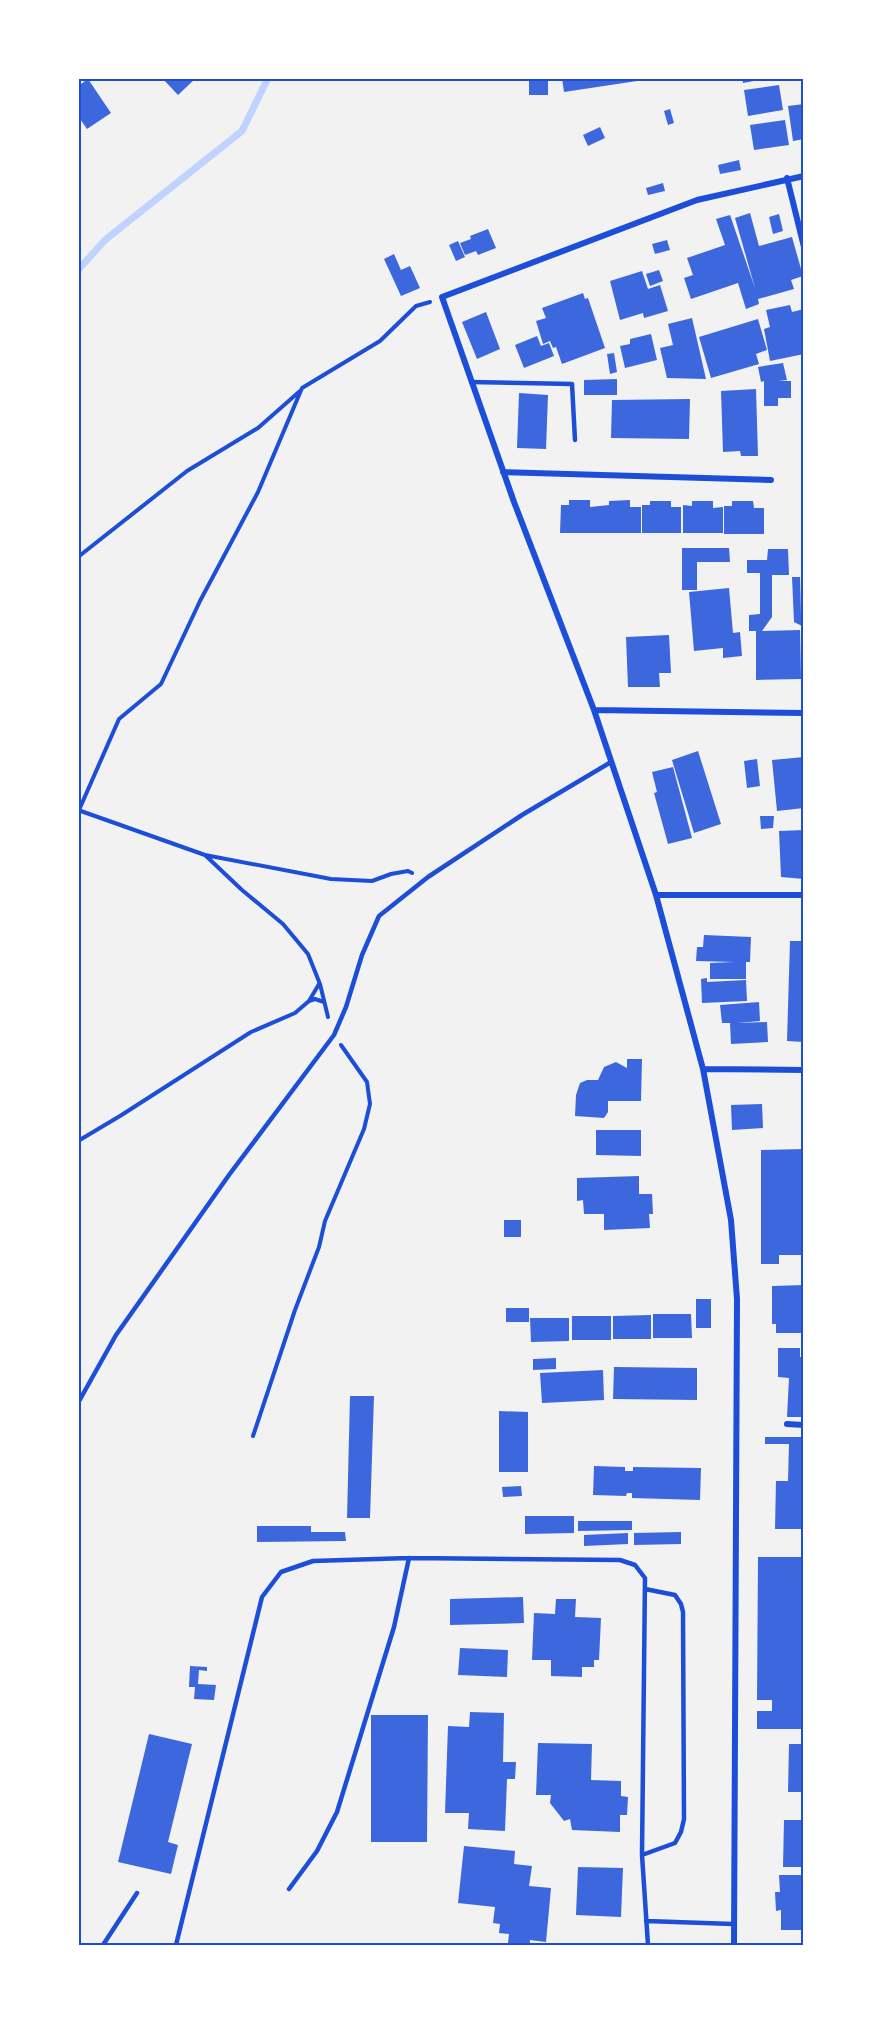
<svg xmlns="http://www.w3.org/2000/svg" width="882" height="2023" font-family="Karla,sans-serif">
<rect width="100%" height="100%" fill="#f2f2f2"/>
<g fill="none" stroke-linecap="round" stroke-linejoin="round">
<!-- stream -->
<path stroke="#bfd3fe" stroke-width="7" d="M78 270 105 240 242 131 268 78"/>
</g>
<!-- building -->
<path fill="#3d67dc" d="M162 78H196L178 95Z
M529 78H548V95H529Z
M562 78H636L637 81 564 92Z
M742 78H764V79L743 83Z
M88 79 111 113 87 129 78 116V86Z
M779 85 783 110 748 116 744 90Z
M804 104V139L793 141 788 106Z
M670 109 674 123 668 125 664 111Z
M785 120 789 145 754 150 750 125Z
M600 127 605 138 588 146 583 135Z
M739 160 741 170 720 174 718 165Z
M663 183 665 191 648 195 646 188Z
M750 213 759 246 792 237 803 276 791 280 794 289 758 299 759 304 746 309 738 283 691 299 684 278 693 275 687 258 725 245 716 219 730 215 755 288 735 218Z
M779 214 783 231 773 234 769 217Z
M488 229 496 248 478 255 476 251 465 255 460 243 471 239 470 236Z
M667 240 670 250 655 254 652 244Z
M458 241 465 257 456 261 449 245Z
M394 254 401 270 410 266 420 288 401 296 384 259Z
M659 270 663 281 650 286 646 274Z
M642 271 648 289 660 285 668 311 644 318 643 313 620 320 610 281Z
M583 293 585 299 588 298 605 348 562 364 556 347 553 348 550 341 543 344 536 321 546 318 542 308Z
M790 305 792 312 804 309V354L770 361 764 329 770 327 766 310Z
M486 312 500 349 477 359 462 322Z
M692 318 706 379 667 378 660 348 673 345 668 324Z
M758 319 767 350 756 354 759 364 711 378 699 337Z
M651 334 657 360 625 368 620 346 630 344V339Z
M537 336 541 346 549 343 554 356 524 368 515 345Z
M614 353 617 372 610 374 607 354Z
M783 363 787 380 779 381H791V398H778V406H764V381L761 382 758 367Z
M617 379V395H584V380Z
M756 389 758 456H741L740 451 723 452 721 391Z
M519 393 548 395 546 449 517 448Z
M690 399 689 439 611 438 612 400Z
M569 500H590V507L609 505V501L630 500V507H641V533H560L561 505H569Z
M650 501H671V507H681V533H642V505H650Z
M692 501H713V508L723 507V533H683V505L692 506Z
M732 501H753L754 508H764V534H724V506H732Z
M682 548H729L730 562H697V590H682Z
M768 549H788L789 575H772V617L762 631 800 630 801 679 756 680V631H749V615L760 614V573H747V560H767Z
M792 577H800L801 615 804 617V627L794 622Z
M729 588 733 633 740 632 742 656 723 658V648L694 651 689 592Z
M669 635 671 673H659L660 687H628L626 637Z
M698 751 721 824 694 833 672 760Z
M804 757V808L777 811 772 760Z
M757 759 760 786 747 788 744 761Z
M673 767 692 838 668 844 654 793 657 792 652 772Z
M760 816H774L773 828 761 829Z
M804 830V879L781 877 779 831Z
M704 935 751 937 750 962H746V979H710V963L734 962 696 961 697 947H703Z
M790 941H804V1042L787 1041Z
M707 978V982L746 980 747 1001 702 1003 701 979Z
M759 1002 760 1021 738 1023 767 1022 768 1042 731 1044 730 1023H722L720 1005Z
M627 1059H642L641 1101H608V1112L604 1118 575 1116 576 1095 580 1083 587 1080H598L604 1067 616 1062 627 1068Z
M762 1104 763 1128 732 1130 731 1105Z
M596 1130H641V1156L596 1155Z
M804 1149V1255H779V1264H761V1150Z
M639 1176V1194H652L653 1214H649L650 1228 604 1230V1214H584L583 1200 577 1201V1178Z
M504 1220H521V1237H504Z
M804 1285V1333H776V1324H772V1286Z
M696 1299H711V1328H696Z
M506 1308H529V1322H506Z
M653 1314H691L692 1338H653Z
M651 1315V1339H613V1316Z
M572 1316H611V1340H572Z
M530 1318H569V1341L531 1342Z
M778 1348H800V1357H804V1417H787L789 1378 778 1377Z
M556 1358V1369L533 1370V1359Z
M614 1367 697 1368V1400L613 1399Z
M603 1370 604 1400 542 1403 540 1373Z
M350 1396H374L370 1518H347Z
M499 1411 528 1412V1472H499Z
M765 1437H804V1529H775L776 1481H788L789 1444H765Z
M594 1466 625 1467V1471H633V1467L701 1468 700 1500 632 1498V1493H627L626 1496 593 1495Z
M521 1486 522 1496 503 1497 502 1487Z
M525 1516H574V1533L525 1534Z
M578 1521H632V1530L578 1531Z
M257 1526H311V1532H345L346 1541 257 1542Z
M681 1532V1544L634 1545V1533Z
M628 1533V1544L584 1546V1535Z
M758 1557H804V1729H757V1711H772V1700H757Z
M523 1597 524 1623 450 1625V1599Z
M556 1599H576L575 1617 601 1618 599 1660H594V1667H582V1677L551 1676V1660H532L534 1613 555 1614Z
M460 1648 508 1650 507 1677 458 1675Z
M190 1666 207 1667V1671L199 1670 198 1684 216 1685 214 1700 194 1699 195 1687H189Z
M470 1712 504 1713 503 1762H516L515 1779H507L505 1831 468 1829 469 1813H445L448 1726 469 1727Z
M371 1715H428L427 1842H371Z
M149 1734 192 1744 168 1842 178 1845 171 1874 118 1862Z
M538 1743 592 1744 591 1780 621 1781V1796L628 1797 627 1815H620V1832L572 1830 570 1819 564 1821 550 1803 551 1795H536Z
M789 1744H804V1792H788Z
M784 1820H804V1867H783Z
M464 1846 515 1851 514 1864 532 1866 529 1886 551 1888 546 1942 530 1940V1945L508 1943 509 1934 499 1933 500 1924 493 1923 495 1907 458 1903Z
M578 1867 623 1868 621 1917 576 1915Z
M779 1875H804V1930H781V1910L776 1911 775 1892H780Z"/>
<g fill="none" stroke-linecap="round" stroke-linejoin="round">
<!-- path -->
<path stroke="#1d4ed8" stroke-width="4" d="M78 557 187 471 258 428 300 391
M78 810 205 855 331 879 372 881 391 874 408 871 412 873
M79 810 119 719 161 684 200 601 258 492 302 388 380 341 416 306 430 302
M205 855 242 890 283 924 308 954 320 984 328 1017
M309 1001 315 999 324 1002
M78 1141 120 1116 251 1032 295 1013 309 1001 319 984
M253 1436 295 1310 319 1247 325 1221 364 1129 370 1104 367 1082 341 1045"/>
<!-- service -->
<path stroke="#1d4ed8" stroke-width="4.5" d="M471 382 572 384 575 440
M78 1403 116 1335 229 1175 334 1035 346 1007 362 955 379 916 428 877 522 815 611 762
M642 1855 675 1843 681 1832 684 1819 683 1612 681 1604 675 1595 645 1589
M289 1889 317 1851 337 1812 394 1627 409 1558
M646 1921 733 1924
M103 1945 137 1893
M176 1945 262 1597 281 1572 313 1561 409 1558 620 1560 635 1565 645 1578 642 1855 648 1945"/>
<!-- minor -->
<path stroke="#1d4ed8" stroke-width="6" d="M787 178 804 247
M503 472 771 480
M594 710 804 713
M656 895H804
M703 1069 804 1070
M787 1424 804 1425
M734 1945 737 1299 731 1220 703 1069 656 895 594 710 514 502 442 297 697 200 804 176"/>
</g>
<!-- border -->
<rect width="882" height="2023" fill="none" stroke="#ffffff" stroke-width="159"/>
<rect x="80" y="80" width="722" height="1864" fill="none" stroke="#1d4ed8" stroke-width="2"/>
</svg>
